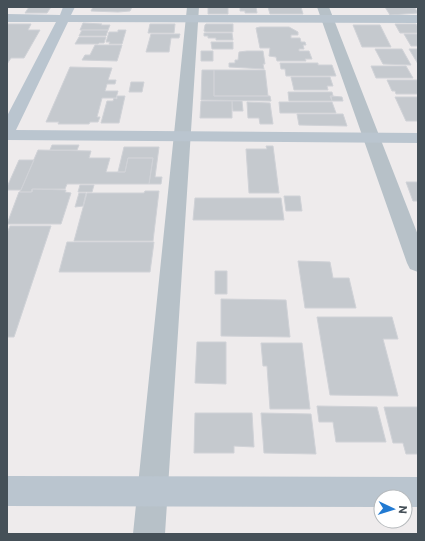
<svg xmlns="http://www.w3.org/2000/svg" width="425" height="541" font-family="Commissioner,sans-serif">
<rect width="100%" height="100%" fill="#eeebec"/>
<!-- building -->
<path fill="#c5c9ce" stroke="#d0d2d7" d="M16 7H51L47 13H25L29 7Z
M93 7H132L130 11 118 12 91 11Z
M208 7H228V14H208Z
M235 7H256L257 13H245V11H240V7Z
M268 7H301L303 14H270Z
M385 7 415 8 418 13 390 15Z
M83 23 102 24 101 25H110L108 30H80Z
M7 24H31L28 30H40L24 58H11L7 64Z
M150 24H175L174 33H148Z
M206 24H233V32H206L204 31 205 25Z
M395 24H416L418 27V33H400Z
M353 25H380L391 47H362Z
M260 27H289L298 32V35H291V38H300L301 42H305L306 45H303L304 49H299V51H309L312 59H305L306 61H277L276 57 269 56 270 48H260L256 28Z
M82 30H108L106 36H79Z
M118 30H126L122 44H109L110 42H106L109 32H118Z
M204 33H232L233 40H216V38H208V36H204Z
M151 34H180L179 38H171L169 52H146Z
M404 34H418V46H411Z
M79 37H106L104 43H99L98 44H75Z
M211 42H233V49H212Z
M95 45H122L117 61 82 60 85 55H90Z
M375 49H402L411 65 383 64Z
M409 49H418V64Z
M201 51H213V61H201Z
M247 51H263L265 64H263L264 69 229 67V63H235V60H238L239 52Z
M280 63H318V65H332L336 76H286L285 69H281Z
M371 66H406L413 78H376Z
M70 67 112 68 108 80H116L115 84H107L105 91H118L116 98H102L97 117H100L98 122H90L89 124H58L59 122H46Z
M202 70H214V96H270L271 101 201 100Z
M214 70H265L268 96H214Z
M291 77H330L333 86H327L328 90H294Z
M387 80H418V94H396L395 91H392Z
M131 82H144L142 92H129Z
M288 92H332L333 96H330L332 101H289Z
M117 96H125L119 123H101L107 101H113L114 98 117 99Z
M331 96 342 97 343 101H332Z
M395 97H418V121H406Z
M201 101H232V118H200Z
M232 101H242L243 111H233Z
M247 102 270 103 273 124H260L259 118H248Z
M279 102H332L336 113H280Z
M297 114H343L347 126 299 125Z
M52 145H79L77 150H50Z
M266 146H273L279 193H249L246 149H267Z
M124 147H159L155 177H162L161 184H149L153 158H128L125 172H118Z
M38 150 91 151 89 158H110L106 172H125L128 158H153L149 184H67L65 189H32L31 192H20Z
M19 160H34L21 190H7V187Z
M406 182H418V201H413Z
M80 185H94L92 192H78Z
M33 189 66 190 65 192 71 193 61 224H7L19 192H32Z
M145 191H159L153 241H74L87 193H144Z
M79 193H86L83 206 75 207Z
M284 196H300L302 211H286Z
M195 198H281L284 220H193Z
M10 226H51L14 337H7V233Z
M67 242H154L150 272H59Z
M298 261 330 262 333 278H349L356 308H305Z
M215 271H227V294H215Z
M221 299 286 300 290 337 221 336Z
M317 317H392L398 339H383L398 396 330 395Z
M197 342H226V384L195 383Z
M261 343H302L310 409H270L267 366H263Z
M317 406 377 407 386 442H336L333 422H319Z
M384 407H418V454H406L403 443H393Z
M195 413H252L254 447 234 446V453H194Z
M261 413 311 414 316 454 264 453Z"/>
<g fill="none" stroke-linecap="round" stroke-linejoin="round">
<!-- street -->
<path fill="#b7c1c8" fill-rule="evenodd" d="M187 7H199L165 534H133Z
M317 7H329L418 235V272L410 269 407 263Z"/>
<!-- secondary -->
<path fill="#bac5cf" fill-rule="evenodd" d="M63 7H75L71 15H418V23L68 22 16 130 418 133V143L7 140V116L56 22H7V14L60 15Z
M7 476 418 477V507H405V497H381V507L7 506Z"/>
</g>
<!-- border -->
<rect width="425" height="541" fill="none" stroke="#455058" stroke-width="16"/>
<!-- north arrow -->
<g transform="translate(393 509) rotate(94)"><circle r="19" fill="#ffffff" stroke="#b5b9bc"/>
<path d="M0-3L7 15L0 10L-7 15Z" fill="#227ad2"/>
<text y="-6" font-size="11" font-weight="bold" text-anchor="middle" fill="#455058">N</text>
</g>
</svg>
